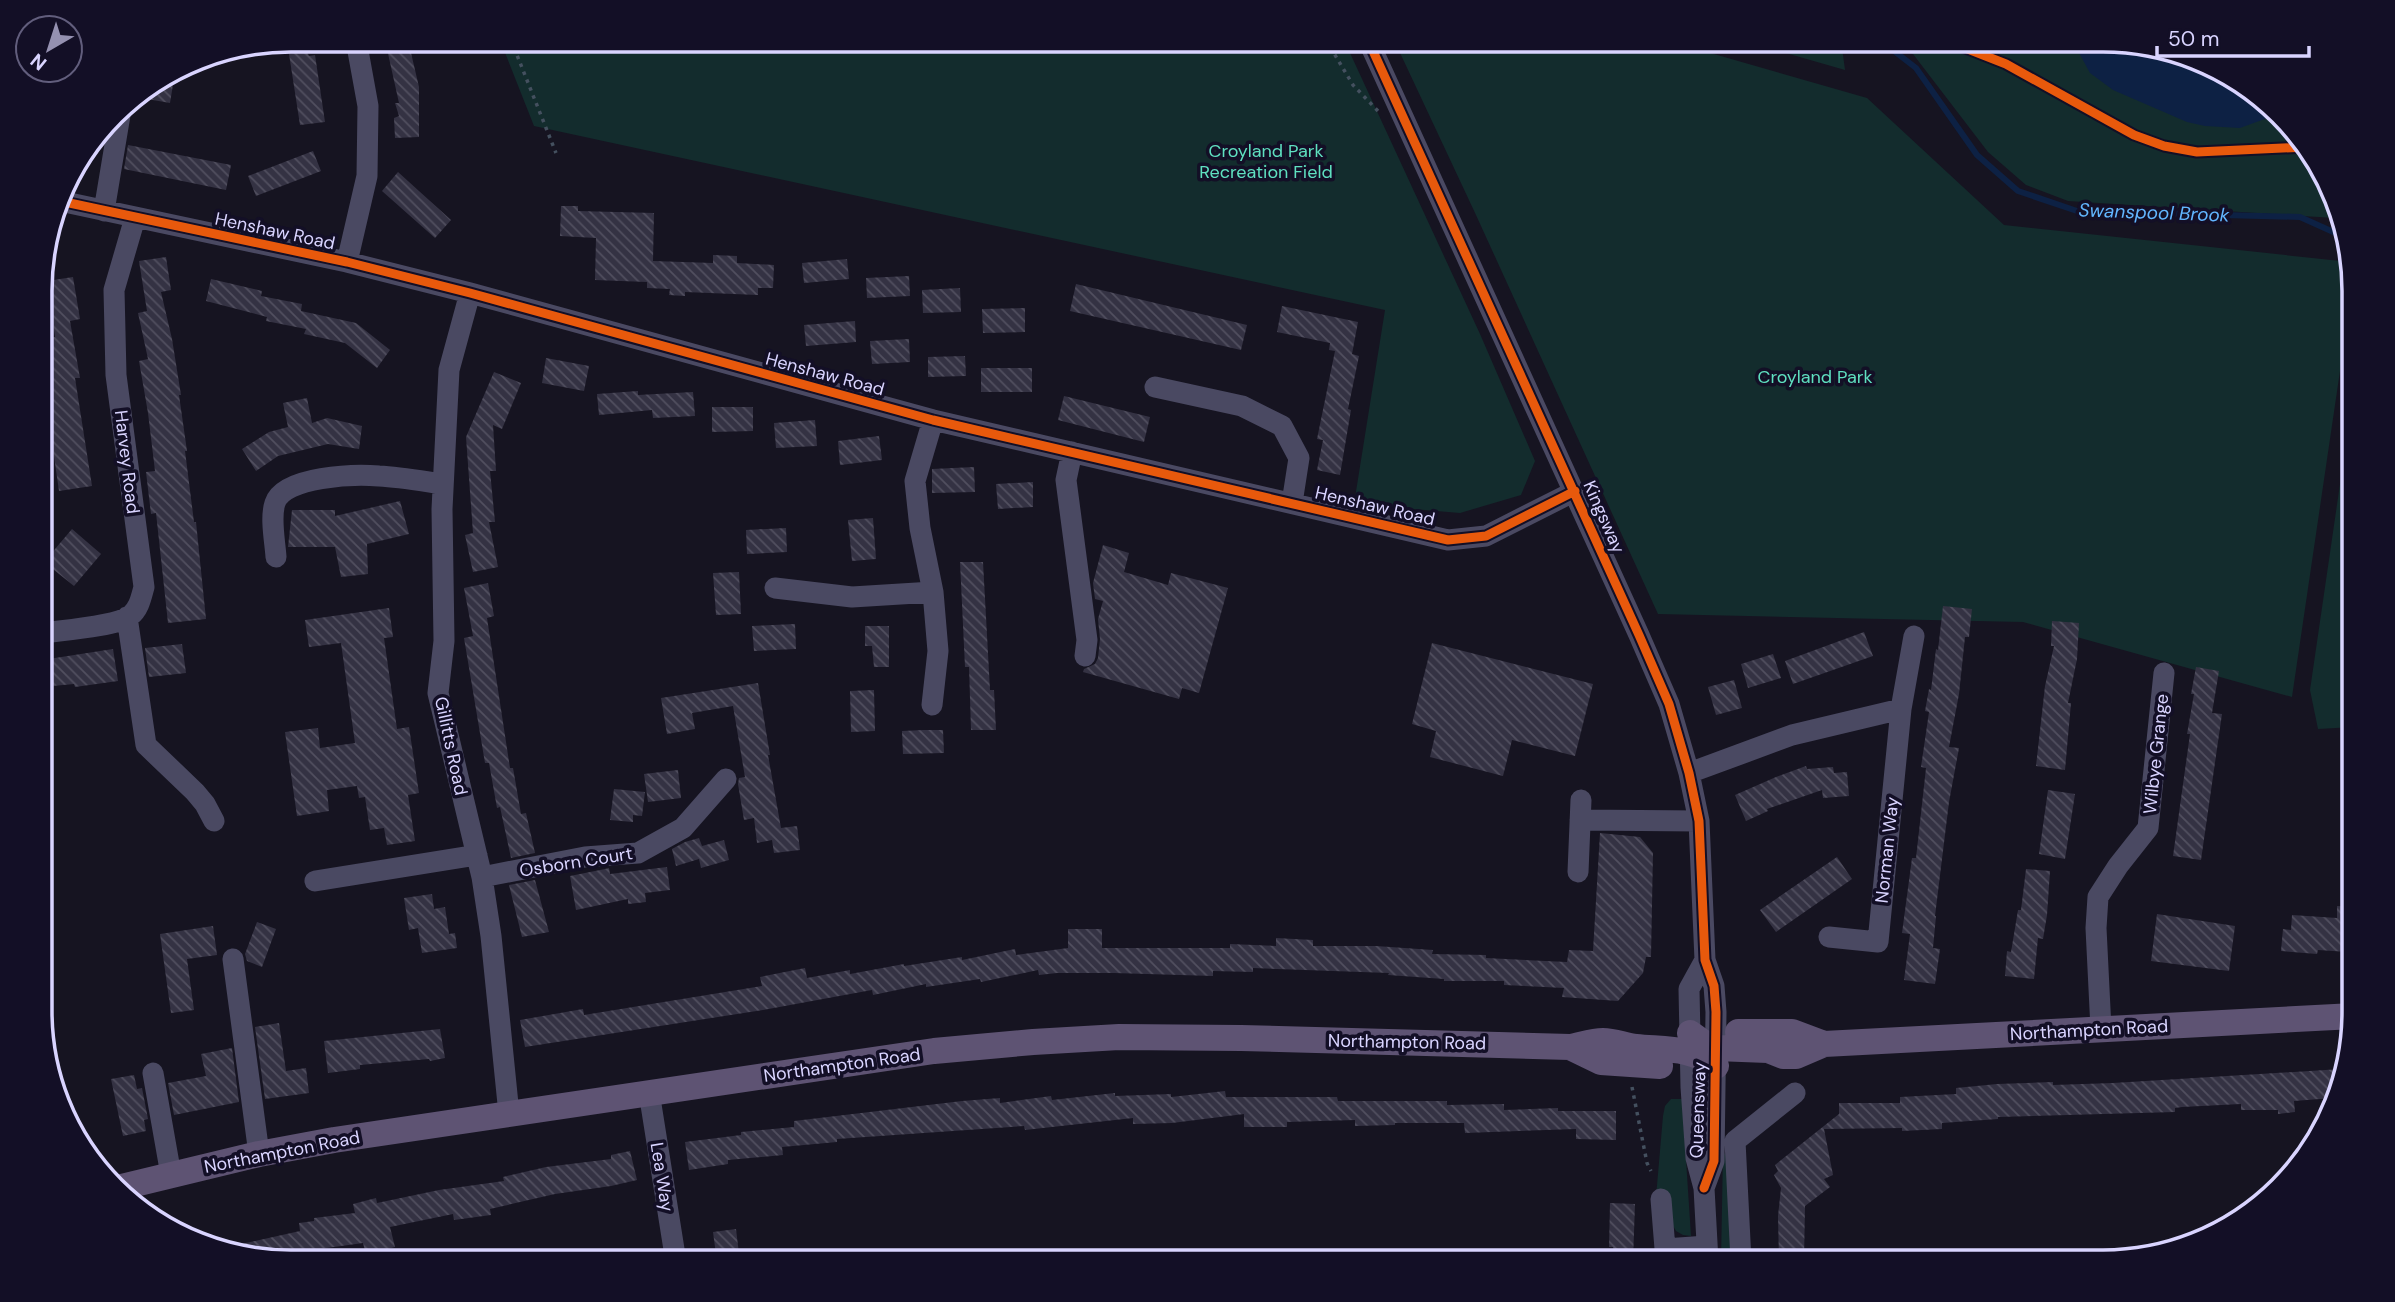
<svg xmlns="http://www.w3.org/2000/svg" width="2395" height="1302" font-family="'DM Sans',sans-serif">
<defs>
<pattern id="building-back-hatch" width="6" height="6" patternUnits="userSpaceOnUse" patternTransform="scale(1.75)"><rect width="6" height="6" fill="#343243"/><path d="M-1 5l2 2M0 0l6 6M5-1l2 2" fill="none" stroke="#514f5f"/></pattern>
</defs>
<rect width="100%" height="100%" fill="#161421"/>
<!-- green -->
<path fill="#132c2d" d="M500 40H1344L1480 334 1535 461 1521 495 1460 513 1354 504 1385 310 534 126Z
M1394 40H1665L1867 98 2004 225 2350 262 2354 276 2292 697 2023 622 1658 614 1476 215Z
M1741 40H1841L1845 70Z
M1886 40H2104L2229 74 2313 152 2335 218 2068 201 2026 185 1988 152 1913 54Z
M2354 388V727L2318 729 2310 690Z
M1671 1099H1682L1691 1236 1683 1235 1676 1231 1656 1197 1663 1116 1665 1106Z
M1723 1152 1729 1158 1734 1261H1721Z"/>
<!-- water -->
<path fill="#0d2144" d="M2072 40H2104L2229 74 2273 116 2240 128 2205 126 2187 122 2113 90 2090 73Z"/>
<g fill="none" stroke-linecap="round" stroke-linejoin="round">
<!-- stream -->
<path stroke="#0d2144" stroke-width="6" d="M1823 40 1889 47 1916 68 1977 155 2018 191 2077 211 2300 217 2340 235"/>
</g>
<!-- building -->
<path fill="url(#building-back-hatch)" d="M292 40H302L309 56 315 55 325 122 300 125 287 41Z
M385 40H408L419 87V137L395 138 394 118 399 116 395 103H399Z
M175 72 170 103 136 97 154 86Z
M128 145 231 165 226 190 124 169Z
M313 151 321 171 256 196 248 176Z
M398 172 451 220 435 238 382 191Z
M561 206H578V211L654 213 653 261 713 263V255L737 256V263L774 265 773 288H758V295L685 292V296L669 295 670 289 647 288V282L595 280 596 238 560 236Z
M166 257 171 290 161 292 172 339 181 395H179L187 451H185L194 522H196L206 619 168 623 156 513 151 514 146 472 155 471 148 413 139 361 148 359 138 313 147 311 139 261Z
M847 259 849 279 804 283 802 263Z
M909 276 910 296 867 298 866 278Z
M73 277 80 319 70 321 80 378H75L92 486 59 491 45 394 50 393 42 339 55 337 47 281Z
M211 279 262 291 261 296 302 304 301 311 356 323 390 350 377 368 345 343 304 334 306 329 266 321 267 317 206 301Z
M1076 284 1247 325 1241 350 1070 311Z
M960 288 961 312 923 313 922 290Z
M1282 306 1358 322 1352 354 1359 356 1348 409 1351 410 1340 475 1317 470 1323 440 1317 439 1335 351 1329 350 1330 343 1277 332Z
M1025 308V332L983 333 982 309Z
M855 321 856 342 806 346 804 325Z
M909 339 910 362 872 364 870 341Z
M965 356 966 376 928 377V357Z
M546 358 589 366 584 391 542 383Z
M981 368H1032V392H981Z
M494 372 521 383 502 429 493 425 496 471H490L495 522H489L498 567 473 572 465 535 473 533 466 437Z
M638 391V395L693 392 695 416 653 418 652 410 599 415 597 394Z
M1064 396 1150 417 1144 442 1058 420Z
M307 398 312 423 327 418 362 426 359 449 328 444 278 456 256 471 242 449 269 432 288 427 283 403Z
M712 407H753V431L712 432Z
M815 420 817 446 776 448 774 423Z
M879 436 882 460 840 465 838 441Z
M974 467 975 492 932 493V469Z
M1033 482V507L998 509 996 484Z
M400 501 409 534 367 544 368 574 341 577 335 547H288L292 510H335V516Z
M873 518 876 559 852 561 848 520Z
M786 528 787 552 747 554 746 530Z
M72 529 101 554 74 586 44 562Z
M1103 545 1129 553 1124 572 1168 585 1171 573 1228 588 1199 693 1182 688 1179 699 1083 672 1084 669 1095 664 1098 658 1100 639 1098 619 1103 601 1095 599 1093 583Z
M960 562H983L990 690H994L996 730H971L969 667H965Z
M739 572 741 614 716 615 713 573Z
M488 583 494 616 487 618 510 768H513L521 814 526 813 535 853 511 858 500 807 497 808 489 763H485L464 638 473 636 464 588Z
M1943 606 1972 609 1969 637H1965L1959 694 1949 747 1959 748 1949 802 1935 916H1936L1933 948 1940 949 1935 984 1904 980 1910 934 1902 933 1912 858H1916L1926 768 1921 767 1929 712 1925 711 1929 689 1931 690 1936 649 1938 650Z
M389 608 393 637 384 638 397 729 409 727 419 793 408 795 415 841 387 845 384 828 370 830 365 797 359 798 357 786 327 790 329 811 297 816 285 732 318 728 320 748 355 743 341 643 309 647 305 620Z
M2052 621 2079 623 2077 659 2068 703H2071L2065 770 2036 766 2045 686 2054 646H2051Z
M795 624 796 649 754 651 752 626Z
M865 626H889V667H874L872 646H865Z
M1864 632 1873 656 1793 684 1785 661Z
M1432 643 1593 684 1575 756 1512 740 1503 776 1430 757 1436 731 1412 724Z
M182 644 186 673 149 677 145 648Z
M113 649 118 681 75 687 74 684 42 687V660Z
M1773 654 1781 678 1748 688 1741 664Z
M2196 667 2219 671 2212 713 2222 714 2201 860 2173 856 2190 734H2187L2194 694H2191Z
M1734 680 1742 708 1716 715 1708 687Z
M758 683 770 755H768L781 828 797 826 800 850 774 853 772 840 757 843 754 818 744 820 738 784 739 778 745 777 733 706 692 713 695 729 667 734 661 698Z
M874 690 875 731 851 732 850 691Z
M923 730H943L944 753 903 754 902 731Z
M1806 766 1807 769 1833 767 1834 773 1847 772 1849 796 1823 798 1822 790 1767 809 1768 811 1746 821 1735 795 1776 777Z
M678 770 681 798 648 802 644 774Z
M614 789 645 792 642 816 633 815V822L610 820Z
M2048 790 2075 794 2065 859 2039 854Z
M1600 833 1640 837 1653 853 1651 957H1646L1643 973 1618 1001 1562 997 1564 988 1504 985V981H1444V979L1388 975 1389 973 1253 968V972L1213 971V976L1114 973H1057L1039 975 1038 970 981 982 980 979 926 987V984L873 995 872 990 763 1010 525 1047 520 1020 583 1009 584 1015 762 986 760 977 805 968 807 978 850 970V974L904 964V966L962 957V960L1015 949 1016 955 1068 948V929H1102V948H1230V944L1276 946V938L1313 940V946H1376L1433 950 1432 954 1486 955V958L1567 962 1569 950 1593 951Z
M699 838 702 846 724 840 729 860 701 868 699 859 676 866 672 849 685 842Z
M1837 857 1852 879 1776 932 1760 910Z
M667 867 670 890 645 893 646 902 628 904V899L576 910 570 876 605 869 609 868 610 874Z
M2026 869 2050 871 2047 915 2043 939 2038 938 2034 979 2005 976 2007 951 2011 952 2018 910H2021Z
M535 880 549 932 522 937 509 885Z
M432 894 434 909 445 907 449 934 455 933 457 948 422 953 418 928 409 930 404 898Z
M2337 906 2354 907V935H2349L2348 952 2318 950 2317 954 2281 951 2283 929 2291 930 2292 915 2337 918Z
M2157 914 2235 926 2229 971 2151 961Z
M257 922 276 929 262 967 247 961 245 954Z
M213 926 217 955 187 959 194 1010 171 1013 160 934Z
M279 1023 286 1071 306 1068 309 1093 265 1099 255 1027Z
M440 1029 445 1058 430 1061 429 1059 360 1065V1069L328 1073 324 1041Z
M232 1048 239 1102 174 1115 168 1083 206 1076 201 1054Z
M2341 1069 2333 1098 2294 1101 2295 1112 2278 1114V1110H2241V1104L2182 1107 2175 1108V1112L1998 1117V1119L1942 1123V1129L1902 1131V1128L1824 1129 1833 1175 1824 1179 1830 1187 1805 1206 1804 1261H1779L1778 1216 1781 1188 1774 1175 1778 1171 1775 1165 1839 1114V1103H1900V1097L1956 1094V1088L1997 1084 2053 1082V1085L2113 1083Z
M134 1075 137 1089 142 1088 148 1119 144 1120 146 1131 123 1136 111 1079Z
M1225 1091 1226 1097H1337L1338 1101H1447V1105L1504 1104V1110L1558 1108V1111H1616V1140L1576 1139V1129L1465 1133 1464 1123H1395V1125L1355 1126V1120L1287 1122V1127H1244V1114L1172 1123 1133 1124V1118L1025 1130 1024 1126 837 1139V1142L782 1147 783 1155 728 1160V1164L689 1170 685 1142 741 1135V1132L794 1127V1121L962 1101 1000 1098V1103L1051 1096 1052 1100 1115 1093V1096L1171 1094V1097Z
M630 1151 637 1180 611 1186 555 1194 490 1209 491 1215 454 1220 453 1214 390 1227 395 1247 366 1255 363 1243 269 1256 232 1246 300 1231 299 1223 314 1221V1218L355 1213 353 1204 376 1198 377 1203 439 1190 504 1181 503 1177 546 1167 611 1159V1155Z
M1610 1203 1635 1204 1633 1261H1613V1247H1609Z
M736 1229 740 1262H717L713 1232Z"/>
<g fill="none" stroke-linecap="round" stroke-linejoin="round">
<!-- path -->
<path stroke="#44505f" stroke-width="3.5" stroke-dasharray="3.5 5" stroke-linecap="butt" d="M511 40 556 153
M1326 40 1353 85 1378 111
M1632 1087 1647 1163 1651 1171"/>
<!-- minor -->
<path stroke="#4a4962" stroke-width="21" d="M1368 40 1639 635 1669 704 1689 773 1699 821 1705 960 1714 986 1716 1012 1714 1161 1704 1188
M60 201 347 262 470 293 933 420 1448 540 1486 536 1575 491
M104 211 121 109
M347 262 367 176 368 106 356 40
M470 293 449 370 442 509 444 641 438 693 482 877 491 936 509 1114
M1155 387 1242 406 1282 426 1299 458 1292 503
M1072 452 1066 480 1087 640 1085 656
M276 557C275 541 270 518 275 503 284 476 355 474 379 476 400 477 422 481 443 484
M775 588 852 597 933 592
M127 617 146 745 195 792 205 804 214 821
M42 633C63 630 114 627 130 616 139 609 141 598 144 587L116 375 114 290 135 218
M932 705 938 651 933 592 920 528 915 481 933 420
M1689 773 1792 735 1901 709
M1580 820 1699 821
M1578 872 1581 800
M482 877 585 857 638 853 683 828 726 779
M315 881 477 855
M1829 937 1878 942 1901 709 1914 636
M233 959 259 1154
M1705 960 1689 989 1691 1087 1696 1158 1704 1188 1708 1261
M2101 1029 2096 928 2098 897 2118 866 2148 828 2164 673
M153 1073 171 1175
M649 1092 676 1262
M1735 1141 1741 1261
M1735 1141 1795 1093
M1661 1199 1666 1261
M1665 1249 1707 1246"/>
<!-- major -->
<path stroke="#5e5373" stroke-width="26" d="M1738 1032H1792L1824 1044
M1690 1033 1704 1043 1716 1048 1768 1050 1783 1056H1796L1824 1044 2354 1016
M1570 1047 1601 1062 1660 1066
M122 1187 259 1154 334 1140 934 1051 1033 1042 1119 1037 1241 1038 1570 1047C1581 1045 1592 1041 1603 1041 1615 1041 1625 1046 1636 1047 1666 1050 1691 1047 1716 1066"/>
<!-- cycleway casing -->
<g stroke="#130f26" stroke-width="13">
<path id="cycleway" d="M1368 40 1639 635 1669 704 1689 773 1699 821 1705 960 1714 986 1716 1012 1714 1161 1704 1188
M1945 40 2006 64 2134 135 2164 146 2197 152 2307 147
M60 201 347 262 470 293 933 420 1448 540 1486 536 1575 491"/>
</g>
<!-- cycleway -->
<use href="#cycleway" stroke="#e8590c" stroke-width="9"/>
</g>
<g text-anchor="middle" stroke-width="7" stroke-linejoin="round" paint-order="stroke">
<!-- park labels -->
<g font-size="18" fill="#5fe0c0" stroke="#130f26">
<text x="1266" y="157">Croyland Park<tspan x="1266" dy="21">Recreation Field</tspan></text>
<text x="1815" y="383">Croyland Park</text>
</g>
<!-- street labels -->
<g font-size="18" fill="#d9d4ff" stroke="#130f26">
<text transform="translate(275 231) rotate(12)" y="6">Henshaw Road</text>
<text transform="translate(825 374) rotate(15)" y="6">Henshaw Road</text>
<text transform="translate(127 462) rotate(83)" y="6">Harvey Road</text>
<text transform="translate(1375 506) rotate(13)" y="6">Henshaw Road</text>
<text transform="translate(1604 517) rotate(66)" y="6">Kingsway</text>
<text transform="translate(451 746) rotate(78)" y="6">Gillitts Road</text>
<text transform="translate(2156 754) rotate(-84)" y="6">Wilbye Grange</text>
<text transform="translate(1887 850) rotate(-84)" y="6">Norman Way</text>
<text transform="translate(576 862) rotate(-9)" y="6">Osborn Court</text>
<text transform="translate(2089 1030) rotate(-3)" y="6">Northampton Road</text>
<text transform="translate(1407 1042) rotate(1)" y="6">Northampton Road</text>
<text transform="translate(842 1065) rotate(-8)" y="6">Northampton Road</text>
<text transform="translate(1698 1110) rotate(-88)" y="6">Queensway</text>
<text transform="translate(282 1152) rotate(-11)" y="6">Northampton Road</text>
<text transform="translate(662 1177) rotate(81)" y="6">Lea Way</text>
</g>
<!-- water labels -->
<g font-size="19" font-style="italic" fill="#62b6ff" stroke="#130f26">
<text transform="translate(2154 212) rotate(2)" y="7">Swanspool Brook</text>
</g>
</g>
<!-- crop -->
<path d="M0 0H2395V1302H0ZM291 52H2103A239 239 0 0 1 2342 291V1011A239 239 0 0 1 2103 1250H291A239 239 0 0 1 52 1011V291A239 239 0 0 1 291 52Z" fill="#130f26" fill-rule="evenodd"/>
<path fill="none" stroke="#d9d4ff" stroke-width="3.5" d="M291 52H2103A239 239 0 0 1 2342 291V1011A239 239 0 0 1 2103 1250H291A239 239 0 0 1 52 1011V291A239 239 0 0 1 291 52Z"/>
<!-- north arrow -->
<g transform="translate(49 49) rotate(219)"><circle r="33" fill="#130f26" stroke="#625e7d" stroke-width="2"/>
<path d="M0-5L12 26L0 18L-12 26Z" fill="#9591b1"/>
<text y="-10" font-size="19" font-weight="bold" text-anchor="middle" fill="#d9d4ff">N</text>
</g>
<!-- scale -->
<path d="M2157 46v10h152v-10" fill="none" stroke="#d9d4ff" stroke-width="3.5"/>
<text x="2168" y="46" font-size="21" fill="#d9d4ff" stroke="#130f26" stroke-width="5" paint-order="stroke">50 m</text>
</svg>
